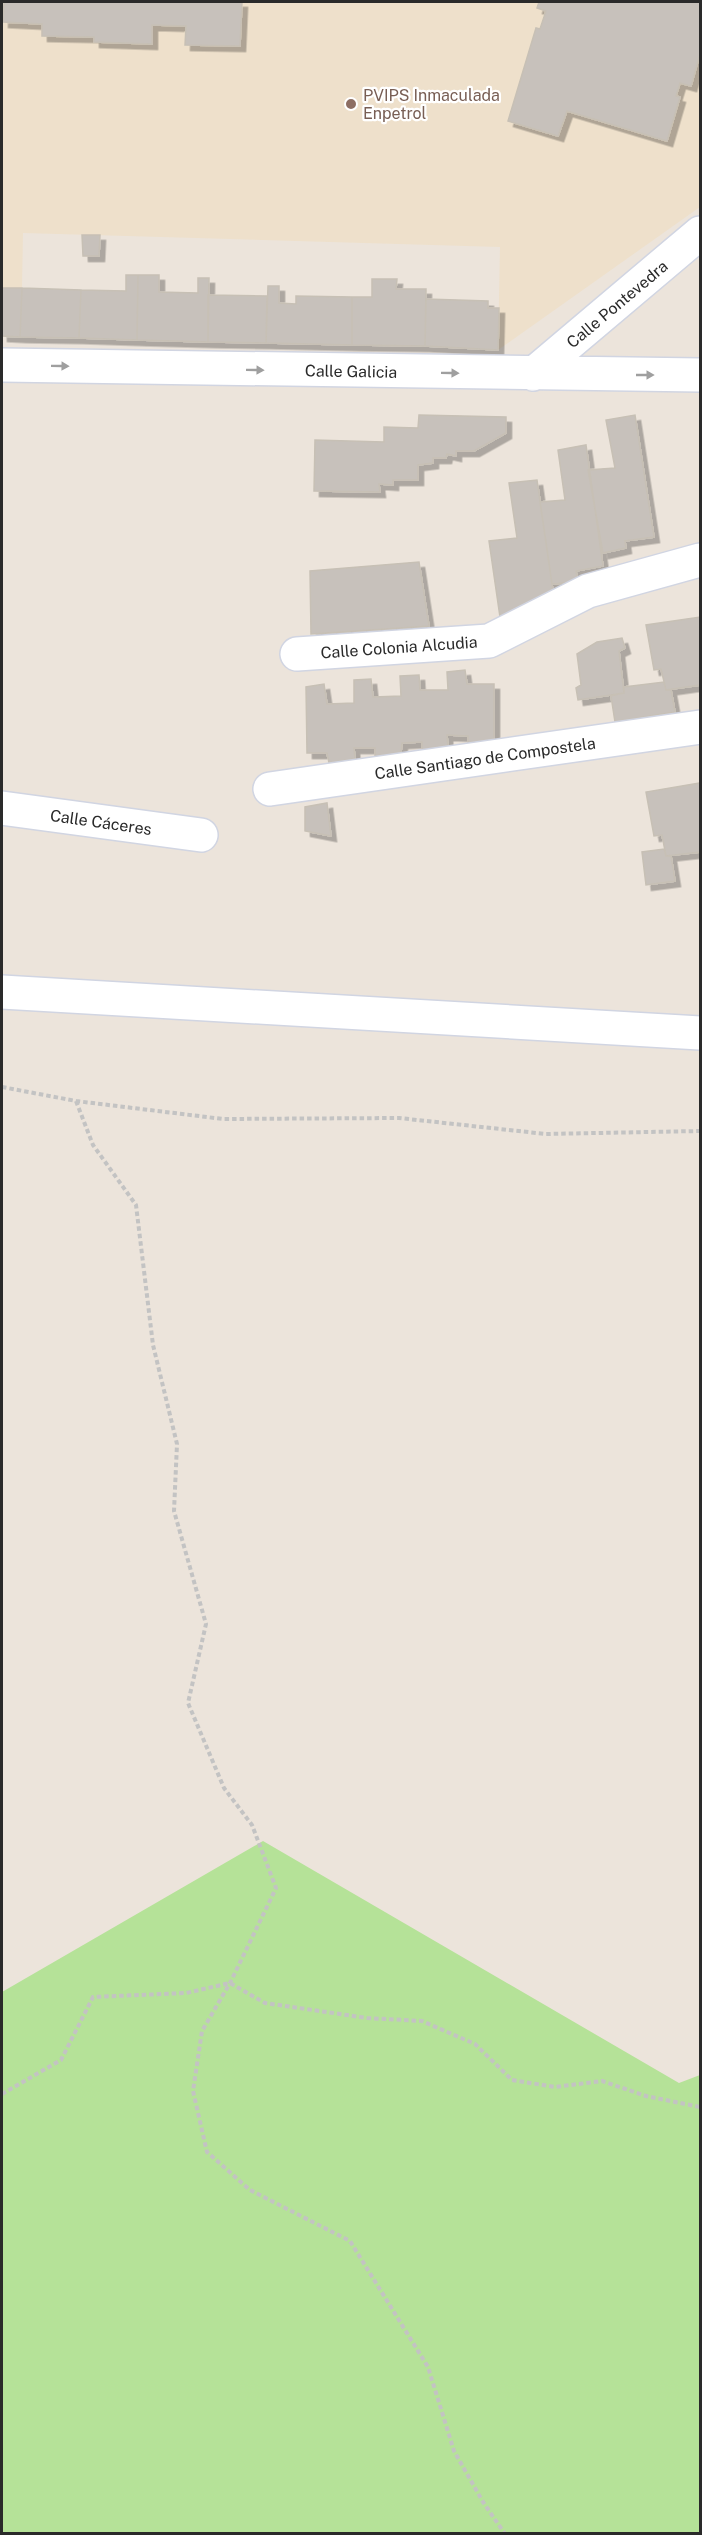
<svg xmlns="http://www.w3.org/2000/svg" width="702" height="2535" font-family="'Public Sans',sans-serif">
<defs>
<filter id="shadow"><feDropShadow dx="5.5" dy="5.5" stdDeviation="0" flood-color="#0004"/></filter>
</defs>
<rect width="100%" height="100%" fill="#ece4db"/>
<!-- education -->
<path fill="#eee0cb" d="M2 2H700V207L498 350 500 247 23 233 22 288H2Z"/>
<!-- green -->
<path fill="#b5e298" d="M263 1841 679 2083 700 2075V2533H2V1992Z"/>
<!-- building -->
<path fill="#c7c1bb" stroke="#c7c0b5" stroke-width="1.5" filter="url(#shadow)" d="M4 2H242L240 46 185 45 186 26 152 25V44L94 42V37L42 36V24L3 22Z
M539 2H700V54L691 86 680 83 676 96 680 97 667 141 567 111 558 136 508 121 536 28 540 29 546 11 537 8Z
M82 235H100L99 256H83Z
M126 275H138L137 340 79 338 81 290 126 291Z
M138 275H159V292L198 293V278H209L208 342 137 340Z
M372 279H397L396 289H426L425 346 352 345V297H372Z
M268 286H279V303L296 304V296L352 297V345L266 343Z
M2 288H22L20 337 2 336Z
M22 288 81 290 79 338 20 337Z
M208 295 267 296 266 343 208 342Z
M426 299 488 301V308H499L498 350 425 346Z
M419 415 506 417V433L474 451H456V456L447 454 446 458H433V463L418 465V480H393V485L379 484 380 492 314 491 315 440 384 442V427L418 428Z
M635 415 654 537 625 541 626 548 603 553 588 470 615 468 606 420Z
M586 445 603 566 576 571 578 582 552 584 540 502 565 500 558 450Z
M537 480 554 598 527 603 528 614 500 617 489 541 517 538 509 483Z
M419 562 429 626 311 634 310 571Z
M700 617V685L666 690 661 669 654 670 646 625Z
M622 638 625 648 619 651 624 693 578 700 576 688 581 685 577 654 597 642Z
M465 670 467 684H494V740L468 743V736L447 735 448 746 422 750V742L402 743 401 753 375 756V748H354L355 759 329 763 327 753H307L306 687 324 684 327 704 354 703V680L371 679 373 697 401 696 400 676 419 675 420 690H448L447 672Z
M664 682 666 690H671L675 712 615 722 611 696 624 693V687Z
M700 783V852L666 856 662 835 654 836 646 792Z
M327 803 331 836 305 831V807Z
M664 849 666 856H671L675 881 646 885 642 852Z"/>
<g fill="none" stroke-linecap="round" stroke-linejoin="round">
<!-- minor casing -->
<g stroke="#d1d5e2" stroke-width="36">
<path id="minor" d="M2 365 700 375
M533 374 700 233
M297 654 489 641 588 591 700 560
M270 789 700 727
M2 808 201 835
M2 992 700 1033"/>
</g>
<!-- path -->
<path stroke="#c3c3c3" stroke-width="4" stroke-dasharray="4.5 3" stroke-linecap="butt" d="M2 1087 76 1101 223 1119 399 1118 546 1134 700 1131
M76 1101 93 1145 136 1205 153 1345 177 1444 174 1511 206 1624 188 1703 224 1788 252 1825 276 1888 230 1983 202 2031 193 2091 207 2152 250 2190 350 2241 428 2367 454 2451 483 2502 505 2534
M2 2094 61 2060 93 1997 186 1993 230 1983 265 2003 367 2018 422 2021 475 2044 512 2080 555 2087 602 2081 646 2096 700 2107"/>
<!-- minor -->
<use href="#minor" stroke="#fff" stroke-width="33"/>
</g>
<!-- one-way arrows -->
<defs><path id="oneway-solid" d="M-6-.8H1V-3.2L6.5 0L1 3.2V.8H-6Z" transform="scale(1.5)"/></defs>
<g fill="#9f9f9f">
<use href="#oneway-solid" transform="translate(60 366) rotate(1)"/>
<use href="#oneway-solid" transform="translate(255 370) rotate(1)"/>
<use href="#oneway-solid" transform="translate(450 373) rotate(1)"/>
<use href="#oneway-solid" transform="translate(645 375)"/>
</g>
<!-- markers -->
<circle fill="#8d6e63" stroke="#fff" stroke-width="2" cx="351" cy="104" r="6"/>
<g text-anchor="middle" stroke-width="4.5" stroke-linejoin="round" paint-order="stroke">
<!-- education labels -->
<g font-size="16" fill="#785e54" stroke="#fff" text-anchor="start">
<text x="363" y="101">PVIPS Inmaculada<tspan x="363" dy="18">Enpetrol</tspan></text>
</g>
<!-- street labels -->
<g font-size="16" fill="#2a2a2a" stroke="#fff">
<text transform="translate(617 304) rotate(-40)" y="6">Calle Pontevedra</text>
<text transform="translate(351 371) rotate(1)" y="6">Calle Galicia</text>
<text transform="translate(399 647) rotate(-4)" y="6">Calle Colonia Alcudia</text>
<text transform="translate(485 758) rotate(-8)" y="6">Calle Santiago de Compostela</text>
<text transform="translate(101 822) rotate(8)" y="6">Calle Cáceres</text>
</g>
</g>
<!-- border -->
<rect width="702" height="2535" fill="none" stroke="#2a2a2a" stroke-width="6"/>
</svg>
